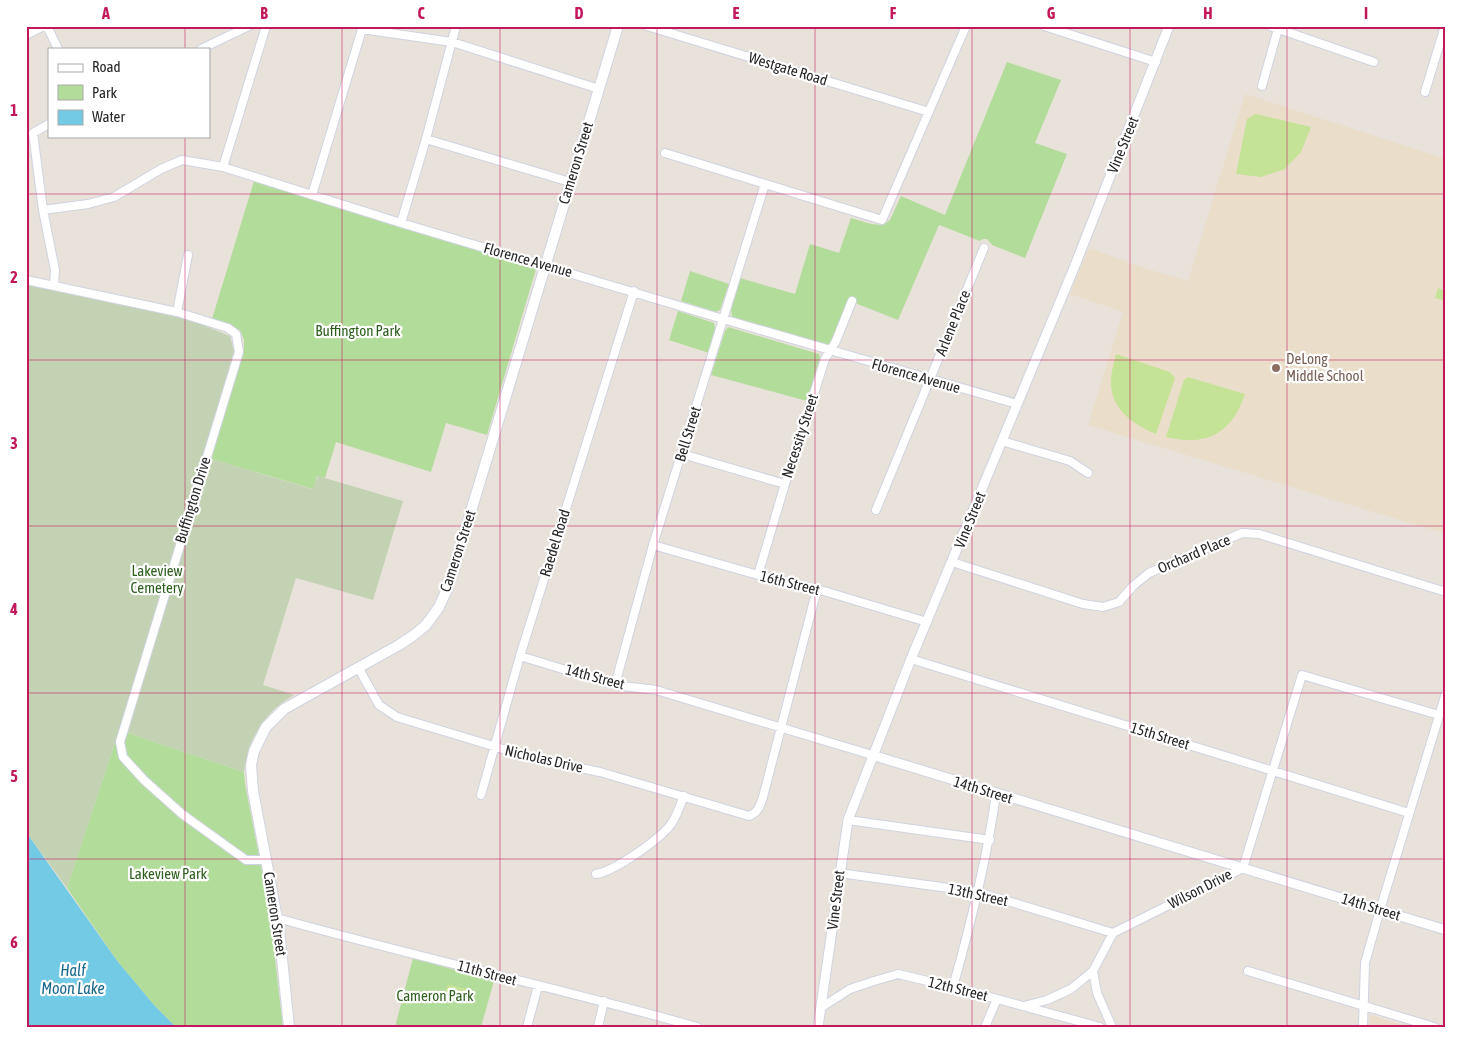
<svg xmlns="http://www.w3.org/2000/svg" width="1472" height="1053" font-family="'Asap Condensed',sans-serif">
<rect width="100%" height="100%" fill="#e9e2da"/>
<!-- education -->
<path fill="#eadeca" d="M1245 94 1446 159V534L1088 425 1123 312 1070 294 1089 248 1141 267 1188 281Z
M1370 1015 1408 1027H1370Z"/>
<!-- green -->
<path fill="#b2dc9a" d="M1007 62 1061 80 1035 143 1067 154 1025 258 992 245 987 239H983L980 241 939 225 898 320 850 301 831 343 829 345 732 317 731 310 740 278 795 294 810 244 839 253 851 218 871 224 883 225 890 220 901 196 945 215Z
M254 181 529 265 536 269 487 435 446 423 431 472 336 442 325 478 317 476 313 489 208 458 244 350V340L240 330 212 319Z
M690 271 729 284 720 310 716 312 681 301Z
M678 311 714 323 715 328 709 353 669 340Z
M728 327 819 354 820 358 807 401 711 375 725 331Z
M119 730 244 772 245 784 269 907 283 1027H176L154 1005 118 962 67 888Z
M413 958 494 981 481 1027H395Z"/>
<!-- cemetery -->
<path fill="#c2d2b2" d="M26 284 156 310 191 320 230 336 234 351 204 453 208 458 312 489 318 476 403 501 373 600 296 578 263 685 294 695C263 713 249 737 244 772L119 730 67 888 26 832Z"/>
<!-- pitch -->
<path fill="#c5e396" d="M1256 114 1311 127 1301 152 1285 169 1261 177 1236 174 1247 119Z
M1438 288 1446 291V301L1435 298Z
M1116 354 1170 372 1175 378 1156 434C1134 425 1110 409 1111 381 1111 372 1114 363 1116 354Z
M1188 377 1245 394C1232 433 1207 447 1166 437L1184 380Z
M448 984 466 989 463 1000 444 995Z"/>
<!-- water -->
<path fill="#73cae5" d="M26 832 118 962 154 1005 176 1027H26Z"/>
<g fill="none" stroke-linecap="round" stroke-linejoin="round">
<!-- minor casing -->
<g stroke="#cfd3e0" stroke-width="10">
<path id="minor" d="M47 26 58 49
M647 26 929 112
M1044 26 1156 62
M1270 26 1374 62
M362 29 452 42 599 89
M26 35 44 26
M201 49 249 26
M1262 86 1278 29
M1425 92 1445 26
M49 124 33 133 43 210 55 270 54 285
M426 139 570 182
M665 153 882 220 966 26
M223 167 266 26
M312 195 363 26
M43 210 88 204 114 197 161 169 182 160 223 167 401 223 723 319 1017 404
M401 223 426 139 456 26
M26 280 177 312 228 328 236 334 239 352 120 742 123 757 144 780 182 814 246 860H267
M177 312 188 255
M1002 441 1070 461 1088 473
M682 454 785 484
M876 510 984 248
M653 545 758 575 817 589 927 622
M952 562 1083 604 1103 607 1119 602 1133 586 1149 573 1242 533 1259 534 1446 592
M758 575 785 484 825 359 836 341 852 301
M520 656 615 685 656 690 872 755
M911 659 1409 813
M358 667 379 705 397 717 536 759 600 772 749 816C758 813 760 806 763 797L817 589
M615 685 653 545 765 184
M481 795 520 656 634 291
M848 820 990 840
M839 873 978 892 1113 933
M596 874C615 871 655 842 668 828 676 820 679 807 684 796
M277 918C416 957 558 988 697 1027
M1093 971 1097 993 1112 1027
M1248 971 1434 1027
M953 987C971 923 987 860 996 794
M1024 1006 1047 1000 1071 989 1093 971 1113 933 1243 868 1302 675 1439 715
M822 1007 850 989 874 981 898 974 953 987 1100 1027
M527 1027 538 986
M598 1027 604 1001
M985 1027 997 999
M1363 1027 1365 963 1380 910 1446 693"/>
</g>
<!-- tertiary casing -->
<g stroke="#cfd3e0" stroke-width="11">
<path id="tertiary" d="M872 755 1446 930
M818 1027 848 820 911 659 1074 268 1169 26"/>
</g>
<!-- secondary casing -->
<g stroke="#cfd3e0" stroke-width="12">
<path id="secondary" d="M289 1027 279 929 253 791 251 765 254 751 266 727 284 709 399 645 414 635 426 625 439 607 448 587 618 26"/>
</g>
<!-- minor -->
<use href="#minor" stroke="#fff" stroke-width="8"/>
<!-- tertiary -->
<use href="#tertiary" stroke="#fff" stroke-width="9"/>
<!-- secondary -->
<use href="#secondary" stroke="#fff" stroke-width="10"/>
</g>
<!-- grid -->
<path fill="none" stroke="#c2185b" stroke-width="1" stroke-opacity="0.55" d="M185 26V49M342 26V1027M500 26V1027M657 26V1027M815 26V1027M972 26V1027M1130 26V1027M1287 26V1027M185 136V1027M26 194H1446M26 360H1446M26 526H1446M26 693H1446M26 859H1446"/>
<!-- markers -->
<circle fill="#8d6e63" stroke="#fff" stroke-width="2" cx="1276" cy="368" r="5"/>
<g text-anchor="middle" stroke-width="4.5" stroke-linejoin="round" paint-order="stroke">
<!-- street labels -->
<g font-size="15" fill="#272727" stroke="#fff">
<text transform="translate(788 69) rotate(17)" y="5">Westgate Road</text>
<text transform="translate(1123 145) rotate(-68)" y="5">Vine Street</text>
<text transform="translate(576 163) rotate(-73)" y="5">Cameron Street</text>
<text transform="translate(528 260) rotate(16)" y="5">Florence Avenue</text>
<text transform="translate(953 323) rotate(-68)" y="5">Arlene Place</text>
<text transform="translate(916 376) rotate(16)" y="5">Florence Avenue</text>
<text transform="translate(688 434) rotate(-73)" y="5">Bell Street</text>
<text transform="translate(800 436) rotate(-72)" y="5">Necessity Street</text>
<text transform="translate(193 500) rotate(-73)" y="5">Buffington Drive</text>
<text transform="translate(970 520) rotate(-68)" y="5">Vine Street</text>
<text transform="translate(555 543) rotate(-73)" y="5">Raedel Road</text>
<text transform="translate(458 551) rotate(-72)" y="5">Cameron Street</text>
<text transform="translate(1194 554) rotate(-23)" y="5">Orchard Place</text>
<text transform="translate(790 583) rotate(14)" y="5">16th Street</text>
<text transform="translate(595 677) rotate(15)" y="5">14th Street</text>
<text transform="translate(1160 736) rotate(17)" y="5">15th Street</text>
<text transform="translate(544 759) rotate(13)" y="5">Nicholas Drive</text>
<text transform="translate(983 790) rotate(17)" y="5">14th Street</text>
<text transform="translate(1200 889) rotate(-27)" y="5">Wilson Drive</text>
<text transform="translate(978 895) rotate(12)" y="5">13th Street</text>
<text transform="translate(836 900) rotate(-83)" y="5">Vine Street</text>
<text transform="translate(1371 907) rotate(17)" y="5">14th Street</text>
<text transform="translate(275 914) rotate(81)" y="5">Cameron Street</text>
<text transform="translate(487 973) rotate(15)" y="5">11th Street</text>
<text transform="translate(958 989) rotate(14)" y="5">12th Street</text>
</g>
<!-- park labels -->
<g font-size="15" fill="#2d5e1e" stroke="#fff">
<text x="358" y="336">Buffington Park</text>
<text x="157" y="576">Lakeview<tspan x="157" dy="17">Cemetery</tspan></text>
<text x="168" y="879">Lakeview Park</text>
<text x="435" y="1001">Cameron Park</text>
</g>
<!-- education labels -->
<g font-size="15" fill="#785e54" stroke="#fff" text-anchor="start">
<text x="1286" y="364">DeLong<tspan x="1286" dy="17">Middle School</tspan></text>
</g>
<!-- water labels -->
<g font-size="16" font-style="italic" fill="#17678c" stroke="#fff">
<text x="73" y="976">Half<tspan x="73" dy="18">Moon Lake</tspan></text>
</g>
</g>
<!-- border -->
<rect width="1472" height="1053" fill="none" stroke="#ffffff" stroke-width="55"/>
<!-- legend -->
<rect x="48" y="48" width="162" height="90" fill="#ffffff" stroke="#a9a9a9"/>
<rect x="58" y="64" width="25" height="8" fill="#ffffff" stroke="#a9a9a9"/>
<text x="92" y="72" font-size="15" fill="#272727">Road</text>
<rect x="58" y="85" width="25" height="15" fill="#b2dc9a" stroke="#a9a9a9"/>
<text x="92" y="98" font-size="15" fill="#272727">Park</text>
<rect x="58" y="110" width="25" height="15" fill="#73cae5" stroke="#a9a9a9"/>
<text x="92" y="122" font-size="15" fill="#272727">Water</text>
<rect x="28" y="28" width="1416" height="998" fill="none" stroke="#c2185b" stroke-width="2"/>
<g font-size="16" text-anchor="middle" font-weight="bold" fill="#c2185b">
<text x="106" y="19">A</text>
<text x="264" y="19">B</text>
<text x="421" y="19">C</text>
<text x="579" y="19">D</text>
<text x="736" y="19">E</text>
<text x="893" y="19">F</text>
<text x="1051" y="19">G</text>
<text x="1208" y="19">H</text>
<text x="1366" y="19">I</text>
<text x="14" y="116">1</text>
<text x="14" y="283">2</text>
<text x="14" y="449">3</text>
<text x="14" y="615">4</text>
<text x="14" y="782">5</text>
<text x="14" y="948">6</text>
</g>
</svg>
